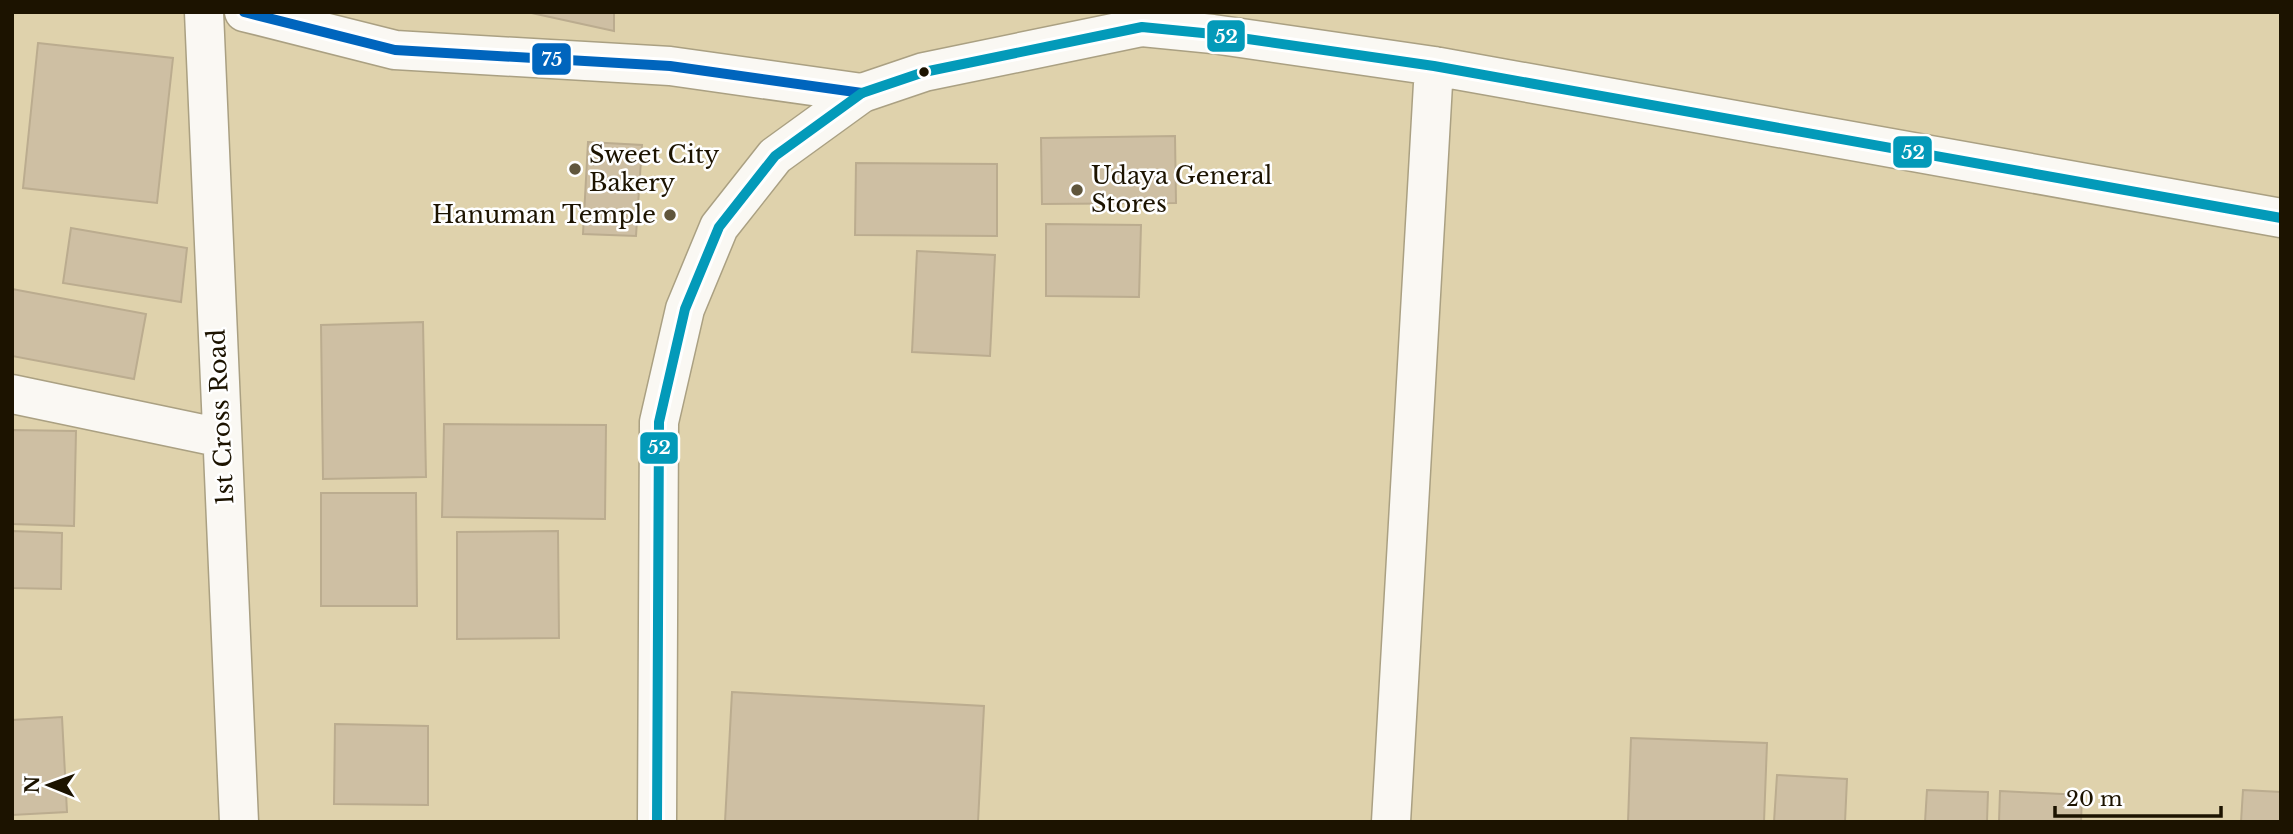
<svg xmlns="http://www.w3.org/2000/svg" width="2293" height="834" font-family="'Libre Baskerville',serif">
<rect width="100%" height="100%" fill="#dfd2ac"/>
<!-- building -->
<path fill="#cebfa3" stroke="#bbac8f" stroke-width="2" d="M527 12H614V31Z
M38 43 173 58 157 203 23 188Z
M1175 136 1176 203 1042 204 1041 138Z
M588 142 642 145 636 236 583 234Z
M856 163 997 164V236L855 235Z
M1046 224 1141 225 1139 297 1046 296Z
M71 228 187 248 181 302 63 283Z
M917 251 995 255 990 356 912 352Z
M12 289 146 314 134 379 12 356Z
M423 322 426 477 323 479 321 325Z
M444 424 606 425 605 519 442 517Z
M12 430 76 431 74 526 12 524Z
M321 493H416L417 606H321Z
M12 531 62 533 61 589 12 588Z
M558 531 559 638 457 639V532Z
M732 692 984 706 978 822H725Z
M62 717 67 812 12 815V720Z
M335 724 428 726V805L334 804Z
M1631 738 1767 743 1764 822H1628Z
M1777 775 1847 779 1845 822H1774Z
M1927 790 1988 792 1987 822H1925Z
M2243 790 2281 792V822H2241Z
M2000 791 2082 795 2081 822H1999Z"/>
<g fill="none" stroke-linecap="round" stroke-linejoin="round">
<!-- minor casing -->
<g stroke="#aaa082" stroke-width="41">
<path id="minor" d="M204 12 239 822
M244 12 395 50 670 66 862 93
M1142 27 1213 34 1434 66 2281 218
M12 394 222 438
M1391 822 1434 66"/>
</g>
<!-- tertiary casing -->
<g stroke="#aaa082" stroke-width="41">
<path id="tertiary" d="M657 822 659 422 685 309 719 227 775 156 862 93 924 72 1142 27V12"/>
</g>
<!-- minor -->
<use href="#minor" stroke="#faf8f3" stroke-width="38"/>
<!-- tertiary -->
<use href="#tertiary" stroke="#faf8f3" stroke-width="38"/>
<!-- bus-1 casing -->
<g stroke="#fff" stroke-width="16">
<path id="bus-1" d="M244 12 395 50 670 66 862 93"/>
</g>
<!-- bus-2 casing -->
<g stroke="#fff" stroke-width="16">
<path id="bus-2" d="M657 822 659 422 685 309 719 227 775 156 862 93 924 72 1142 27 1213 34 1434 66 2281 218"/>
</g>
<!-- bus-1 -->
<use href="#bus-1" stroke="#0065bd" stroke-width="10"/>
<!-- bus-2 -->
<use href="#bus-2" stroke="#039ab9" stroke-width="10"/>
</g>
<!-- markers -->
<circle fill="#1c1300" stroke="#fff" stroke-width="2.5" cx="924" cy="72" r="6"/>
<g fill="#60563c" stroke="#fff" stroke-width="2.5">
<circle cx="575" cy="169" r="7"/>
<circle cx="1077" cy="190" r="7"/>
<circle cx="670" cy="215" r="7"/>
</g>
<g text-anchor="middle" stroke-width="5" stroke-linejoin="round" paint-order="stroke">
<!-- poi labels -->
<g font-size="24" fill="#1c1300" stroke="#fff" text-anchor="start">
<text x="589" y="163">Sweet City<tspan x="589" dy="28">Bakery</tspan></text>
<text x="1091" y="184">Udaya General<tspan x="1091" dy="28">Stores</tspan></text>
<text x="656" y="223" text-anchor="end">Hanuman Temple</text>
</g>
<!-- street labels -->
<g font-size="24" fill="#1c1300" stroke="#fff">
<text transform="translate(221 417) rotate(-93)" y="8">1st Cross Road</text>
</g>
</g>
<g stroke="#fff" stroke-width="2.5">
<rect x="1206" y="19" width="40" height="34" rx="7" fill="#039ab9"/>
<rect x="531" y="42" width="41" height="34" rx="7" fill="#0065bd"/>
<rect x="1892" y="135" width="41" height="34" rx="7" fill="#039ab9"/>
<rect x="639" y="431" width="40" height="34" rx="7" fill="#039ab9"/>
</g>
<g font-size="19" text-anchor="middle" font-weight="bold" fill="#fff">
<text x="1226" y="43">52</text>
<text x="552" y="66">75</text>
<text x="1913" y="159">52</text>
<text x="659" y="454">52</text>
</g>
<!-- border -->
<rect width="2293" height="834" fill="none" stroke="#1c1300" stroke-width="28"/>
<!-- north arrow -->
<g transform="translate(49 785) rotate(271)" stroke="#ffffff" stroke-width="5" paint-order="stroke">
<path d="M0-5L12 26L0 18L-12 26Z" fill="#1c1300"/>
<text y="-10" font-size="19" font-weight="bold" text-anchor="middle" fill="#1c1300">N</text>
</g>
<!-- scale -->
<path d="M2055 806v10h166v-10" fill="none" stroke="#1c1300" stroke-width="3.5"/>
<text x="2066" y="806" font-size="21" fill="#1c1300" stroke="#ffffff" stroke-width="5" paint-order="stroke">20 m</text>
</svg>
